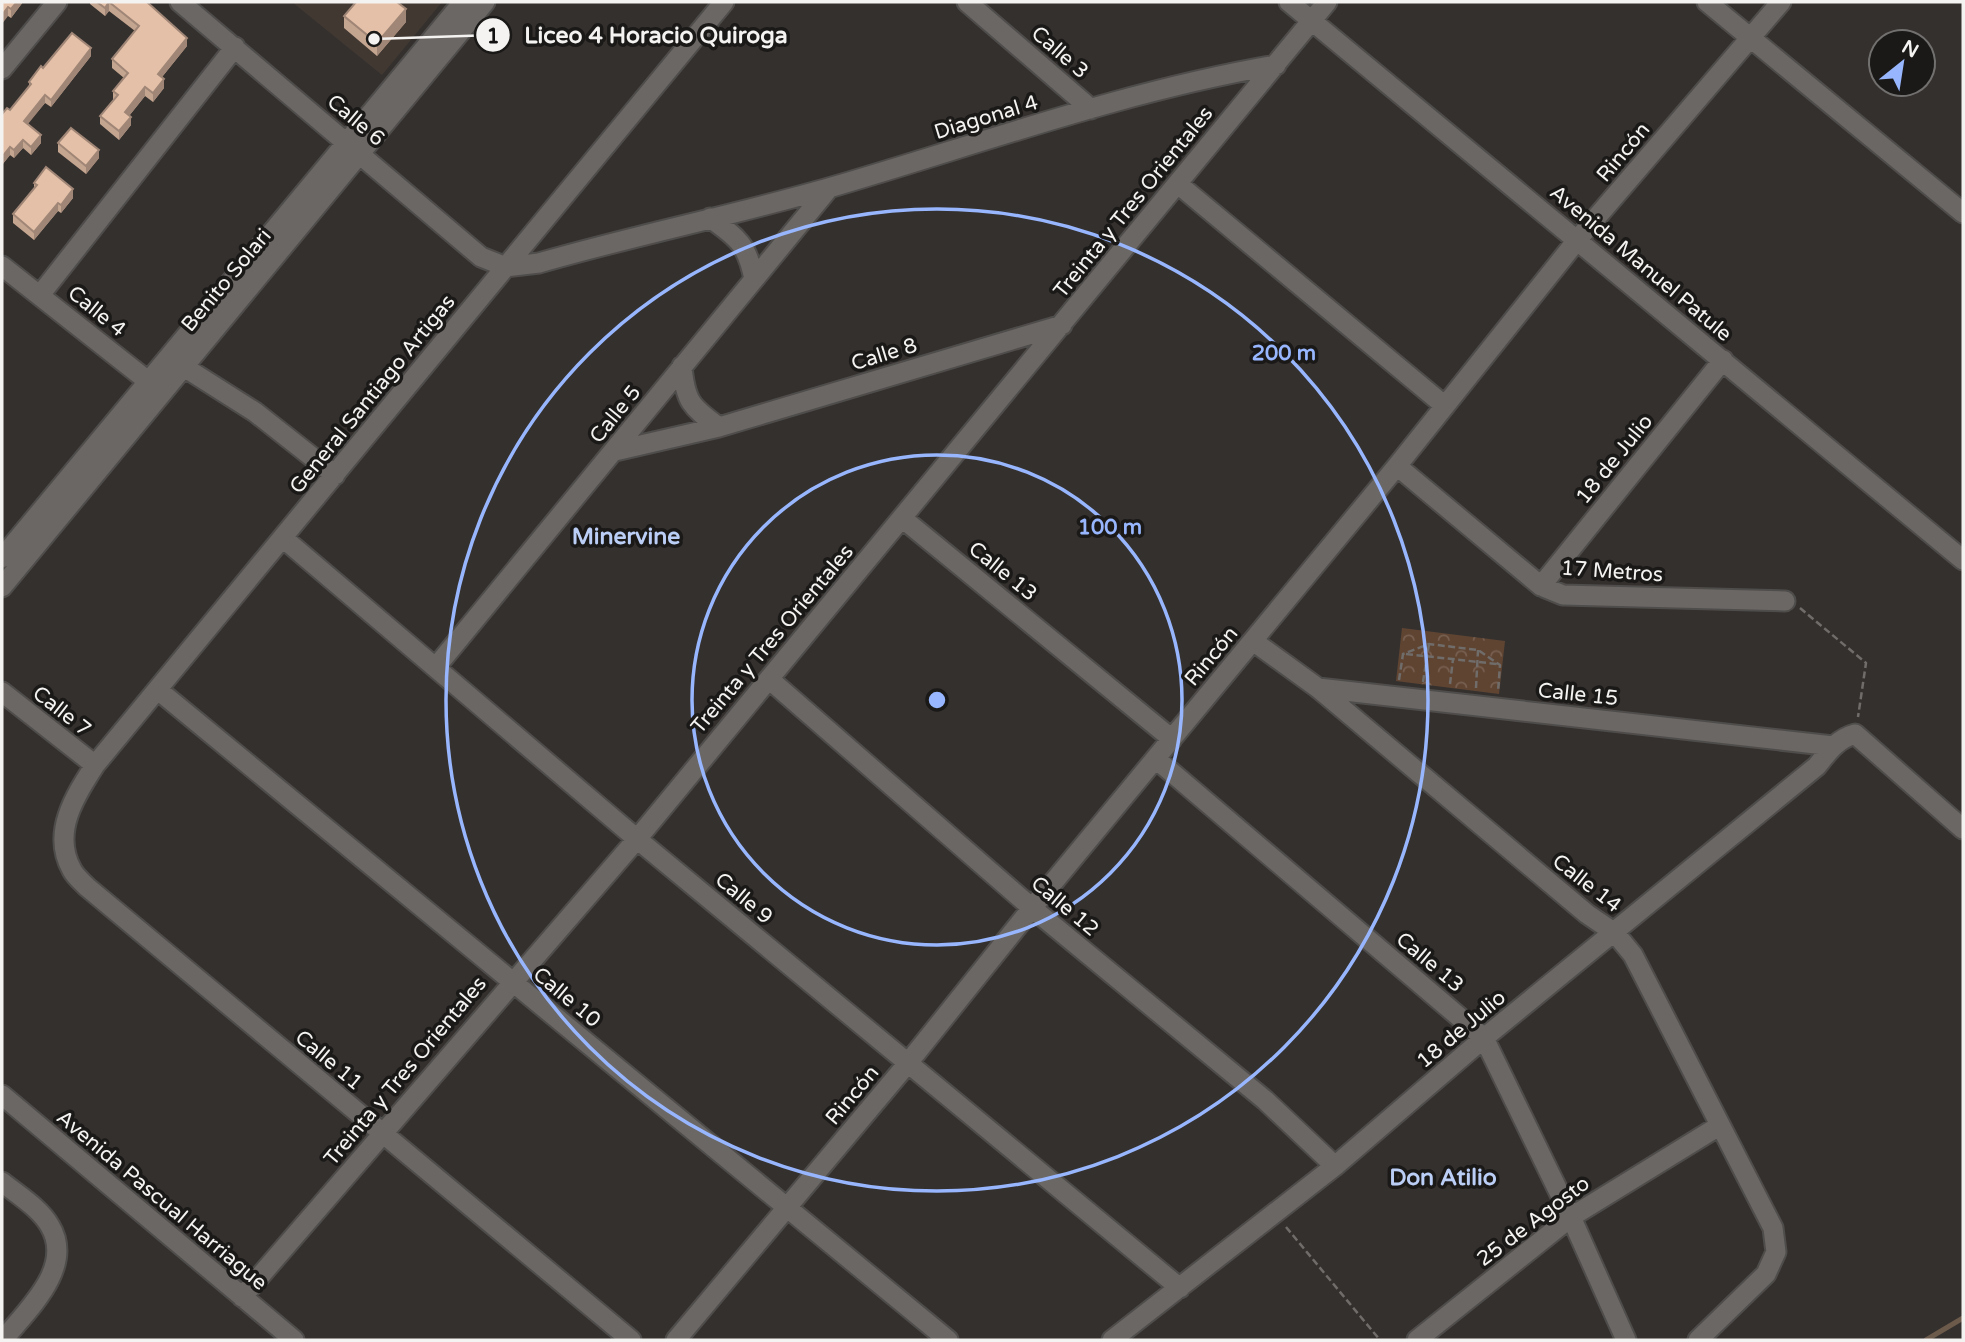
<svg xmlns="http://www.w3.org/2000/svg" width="1965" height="1342" font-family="'Varela Round',sans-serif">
<defs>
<pattern id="park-crowns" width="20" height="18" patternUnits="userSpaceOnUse" patternTransform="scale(1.75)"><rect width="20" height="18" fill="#5f4432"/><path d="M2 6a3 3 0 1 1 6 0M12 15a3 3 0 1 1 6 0" fill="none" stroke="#775f50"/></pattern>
</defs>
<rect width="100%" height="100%" fill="#34302e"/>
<!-- built -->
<path fill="#413832" d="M292 2H442L382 75Z"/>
<!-- park -->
<path fill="url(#park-crowns)" d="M1402 628 1505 641 1499 694 1396 681Z"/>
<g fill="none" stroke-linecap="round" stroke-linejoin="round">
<!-- stream -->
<path stroke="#6c5a4b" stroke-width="5" d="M1926 1340 1963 1318"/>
<!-- minor casing -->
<g stroke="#4f4d4b" stroke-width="23">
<path id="minor" d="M180 2 481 257 506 267 539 263C636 235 735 215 832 187 979 144 1125 91 1276 65
M967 2 1091 109
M1289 2 1963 560
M1707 2 1963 213
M2 69 57 2
M1178 184 1445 406
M710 218C738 238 747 244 754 279
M2 266 158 389
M40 295 235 47
M682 366C685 401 691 407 719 427
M184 367 255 412 335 475
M615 451 719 427 1062 325
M1397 466 1541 586 1563 595 1785 601
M902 518 1172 739
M283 538 637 839 1180 1288
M2 558 463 2
M1541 586 1723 360
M2 587 485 2
M1253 641 1318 688 1587 914 1615 933 1633 955 1773 1228 1776 1252 1766 1274 1698 1340
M436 667 829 188
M769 679 1032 908 1265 1100 1335 1166
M1318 688 1833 746
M158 690 948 1340
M2 692 95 765
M1156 759 1484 1038 1571 1217 1626 1340
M2 1095 294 1340
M2 1182C18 1195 40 1208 50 1226 75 1268 26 1311 3 1340
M242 1297 637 839 1327 2
M631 1340 87 887C82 882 75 876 72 870 51 833 75 796 95 765L724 2
M676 1340 908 1063 1032 908 1397 466 1578 239 1781 2
M1112 1340 1335 1166 1484 1038 1817 766C1828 752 1837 739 1855 734L1963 829
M1417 1340 1571 1217 1719 1126"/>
</g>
<!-- path -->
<path stroke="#706c6a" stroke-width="2.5" stroke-dasharray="7 3.5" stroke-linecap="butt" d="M1800 608 1866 663 1858 717
M1406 654 1497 664
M1399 680 1403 654 1429 644 1478 650 1500 665 1498 692
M1423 682 1429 644
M1450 684 1453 659
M1476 688 1478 650
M1286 1227 1380 1340"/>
<!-- minor -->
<use href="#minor" stroke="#6b6765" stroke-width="19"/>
</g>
<!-- wall -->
<path fill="#c4a590" d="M2 2H23L11 18 8 16Z
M90 2H147L187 46 162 77 164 88 153 102 145 96 129 116 131 125 119 140 100 124V116L113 100V91L124 78 112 68V59L135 31 109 11 105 16 90 4Z
M344 16 406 22 377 56 344 28Z
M91 56 51 107 45 103 27 124 41 143 31 155 23 148 14 158 10 155 2 165V114L10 110 29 87V82L43 68Z
M58 143 99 158 86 174 58 152Z
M34 183 73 198 61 213 58 211 34 240 13 223V214L34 189Z"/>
<!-- shaded-wall -->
<path fill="#a08676" d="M17 2H23L11 18V9Z
M109 2V11L105 16V8Z
M8 7V16L2 24V15Z
M406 9V22L377 56V43Z
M187 38V46L158 82V74Z
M91 48V56L51 107V100Z
M164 79V88L153 102V93Z
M145 87V96L125 121V112Z
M45 95V103L24 129V121Z
M131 117V125L119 140V131Z
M41 135V143L31 155V147Z
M23 140V148L14 158V150Z
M10 147V155L2 165V157Z
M99 150V158L86 174V166Z
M73 189V198L61 213V205Z
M58 203V211L34 240V232Z"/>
<!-- building -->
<path fill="#e4c0a8" stroke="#a08676" stroke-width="2" d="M2 2H17L11 9 8 7 2 15Z
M97 2H147L187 38 158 74 164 79 153 93 145 87 125 112 131 117 119 131 100 116 118 95 113 91 128 73 112 59 139 26 109 2 105 8Z
M356 2H397L406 9 377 43 344 16Z
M72 33 91 48 51 100 45 95 24 121 41 135 31 147 23 140 14 150 10 147 2 157V114L7 108 10 110 31 84 29 82 41 66 43 68Z
M71 128 99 150 86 166 58 143Z
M46 167 73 189 61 205 58 203 34 232 13 214 37 185 34 183Z"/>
<!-- distance rings -->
<g fill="none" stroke="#97b6fd" stroke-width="3.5">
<circle cx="937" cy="700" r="245"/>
<circle cx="937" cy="700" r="491"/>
</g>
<g text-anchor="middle" stroke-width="7" stroke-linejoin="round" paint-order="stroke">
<!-- street labels -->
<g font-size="21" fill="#f5f3f1" stroke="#1a1918">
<text transform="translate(1060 52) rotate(41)" y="7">Calle 3</text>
<text transform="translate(986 117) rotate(-17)" y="7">Diagonal 4</text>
<text transform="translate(356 120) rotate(40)" y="7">Calle 6</text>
<text transform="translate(1623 152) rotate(-50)" y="7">Rincón</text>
<text transform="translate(1133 202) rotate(-51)" y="7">Treinta y Tres Orientales</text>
<text transform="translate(1641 263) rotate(40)" y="7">Avenida Manuel Patule</text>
<text transform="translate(226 280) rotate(-50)" y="7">Benito Solari</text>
<text transform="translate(97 311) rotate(39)" y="7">Calle 4</text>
<text transform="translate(884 354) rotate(-17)" y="7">Calle 8</text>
<text transform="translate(372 394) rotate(-51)" y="7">General Santiago Artigas</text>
<text transform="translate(615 414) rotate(-51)" y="7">Calle 5</text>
<text transform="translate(1614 459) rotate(-51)" y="7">18 de Julio</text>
<text transform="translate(1003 571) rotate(39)" y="7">Calle 13</text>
<text transform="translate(1612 571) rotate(4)" y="7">17 Metros</text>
<text transform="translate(772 639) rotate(-50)" y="7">Treinta y Tres Orientales</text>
<text transform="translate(1211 656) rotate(-50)" y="7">Rincón</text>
<text transform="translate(1578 694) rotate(6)" y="7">Calle 15</text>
<text transform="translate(62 711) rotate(38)" y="7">Calle 7</text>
<text transform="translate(1587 883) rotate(38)" y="7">Calle 14</text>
<text transform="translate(744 898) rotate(40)" y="7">Calle 9</text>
<text transform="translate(1065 906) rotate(40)" y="7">Calle 12</text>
<text transform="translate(1430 962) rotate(40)" y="7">Calle 13</text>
<text transform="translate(567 997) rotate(40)" y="7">Calle 10</text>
<text transform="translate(1461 1029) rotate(-40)" y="7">18 de Julio</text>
<text transform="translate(329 1060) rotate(40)" y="7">Calle 11</text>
<text transform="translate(405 1071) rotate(-50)" y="7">Treinta y Tres Orientales</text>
<text transform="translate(852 1095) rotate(-50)" y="7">Rincón</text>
<text transform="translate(162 1200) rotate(40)" y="7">Avenida Pascual Harriague</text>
<text transform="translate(1533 1221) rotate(-37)" y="7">25 de Agosto</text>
</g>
<!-- neighbourhood labels -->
<g font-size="23" font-weight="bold" fill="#bbcef6" stroke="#1a1918">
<text x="626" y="544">Minervine</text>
<text x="1443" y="1185">Don Atilio</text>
</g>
</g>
<circle cx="937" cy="700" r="10" fill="#97b6fd" stroke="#1a1918" stroke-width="3.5"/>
<g font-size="21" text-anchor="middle" font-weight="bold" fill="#97b6fd" stroke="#1a1918" stroke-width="7" stroke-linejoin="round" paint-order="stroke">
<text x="1284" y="360">200 m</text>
<text x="1110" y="534">100 m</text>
</g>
<!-- callouts -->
<path fill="none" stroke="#f5f3f1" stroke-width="2.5" d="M374 39L493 35"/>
<g fill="#f5f3f1" stroke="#1a1918" stroke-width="2.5">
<circle cx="374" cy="39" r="7"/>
<circle cx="493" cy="35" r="18"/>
</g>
<g font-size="21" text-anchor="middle" font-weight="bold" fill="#111">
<text x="493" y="43">1</text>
</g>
<g font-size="23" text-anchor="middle" font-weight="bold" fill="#f5f3f1" stroke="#1a1918" stroke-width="7" stroke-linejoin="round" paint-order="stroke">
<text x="656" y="43">Liceo 4 Horacio Quiroga</text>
</g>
<!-- border -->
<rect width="1965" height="1342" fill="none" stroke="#f5f3f1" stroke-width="7"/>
<!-- north arrow -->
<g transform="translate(1902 63) rotate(30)"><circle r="33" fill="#1a1918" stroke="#72706f" stroke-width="2"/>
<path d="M0-5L12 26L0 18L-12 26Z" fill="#97b6fd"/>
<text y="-10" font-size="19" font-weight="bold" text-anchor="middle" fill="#f5f3f1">N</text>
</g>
</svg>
